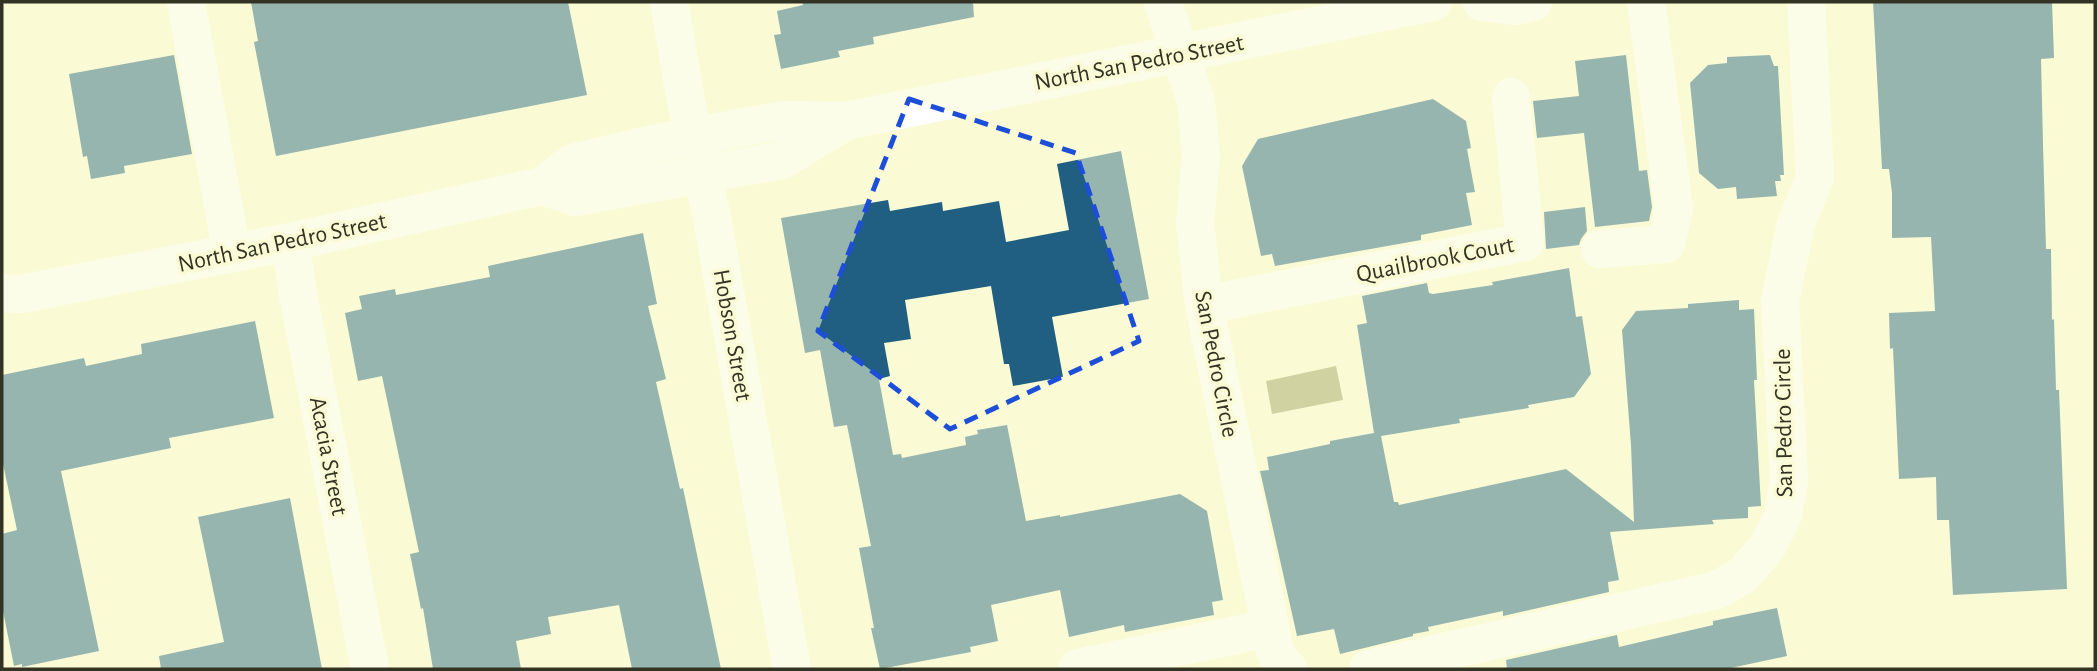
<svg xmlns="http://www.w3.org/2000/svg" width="2097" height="671" font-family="'Alegreya Sans',sans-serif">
<rect width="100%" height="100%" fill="#fafbd5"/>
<!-- water -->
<path fill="#a1a163" d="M1336 366 1343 400 1272 414 1266 381Z"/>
<!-- building -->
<path fill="#205f81" d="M251 2H568L587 95 276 156 254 42 258 41Z
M802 2H973L974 17 873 37 874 44 838 51 840 57 781 69 774 35 781 34 777 11 803 5Z
M1873 2H2052L2054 58 2041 59 2043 144 2046 249H2051L2052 320 2054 319 2056 390H2059L2067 589 1953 595 1949 520H1937L1936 477 1899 479 1893 348 1890 349 1889 313 1935 311 1931 237 1892 238V193L1889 169H1882Z
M174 55 192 154 124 166 125 173 91 179 87 156 83 157 69 74Z
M1626 55 1639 171 1647 170 1652 207 1649 221 1595 227 1584 133 1537 138 1533 101 1579 96 1575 61Z
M1770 55 1774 66H1778L1784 175H1780L1781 181H1775L1777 196 1737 199 1736 187 1718 189 1699 173 1690 83 1708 65 1727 63V57Z
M1433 99 1466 121 1471 148 1467 149 1475 192 1466 193 1472 225 1421 235V240L1275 266 1272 254 1261 256 1242 166 1258 139Z
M1121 151 1149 299 1052 317 1063 377 1013 386 1009 364H1004L991 286 905 300 911 339 884 343 890 376 879 379 893 455 901 454 902 458 966 445 965 437 978 434 977 430 1007 425 1026 521 1060 515V517L1180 494 1207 511 1223 600 1212 602 1214 615 1125 632 1124 625 1069 637 1060 590 991 605 998 641 970 647 971 652 880 669 871 628H874L859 548 871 546 847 425 834 427 820 350 805 353 781 218 888 200 890 211 942 202 943 211 999 201 1006 242 1069 230 1057 164Z
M1585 207 1587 231 1581 239 1579 245 1546 249 1544 212Z
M643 233 657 304 648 306 666 379 656 382 680 489 683 488 721 669H632L619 605 548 617 551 634 516 641 521 669H433L423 608 421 609 410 554 419 552 382 376 358 381 345 313 362 309 359 296 395 289 396 295 490 277 488 266Z
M1569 268 1576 317 1582 316 1591 374 1574 397 1528 405 1529 408 1459 419 1460 423 1381 436 1394 502H1398L1399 505 1566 469 1634 522 1631 445 1622 330 1636 311 1688 308V304L1739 300V310L1754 309 1757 380H1754L1761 506 1748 507V518L1712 520 1714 524 1610 532 1619 580 1608 582 1609 592 1503 616V611L1428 627 1429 631 1413 634V636L1340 654 1334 629 1297 636 1260 471 1269 470 1267 457 1330 444V441L1374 433 1357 325 1367 323 1362 296 1427 283 1429 293 1433 294 1493 285 1492 282Z
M255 321 274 418 169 438 171 448 61 471 99 651 22 667V664L14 666 2 606V534L17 530 2 459V375L84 358 86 366 142 354 141 344Z
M290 498 322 669H161L159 656 224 642 198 517Z
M1777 608 1787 656 1726 669H1507L1506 660 1617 635 1619 647 1713 625V621Z"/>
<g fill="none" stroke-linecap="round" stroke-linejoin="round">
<!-- minor -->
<path stroke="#fff" stroke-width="38" d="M186 2 232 253
M669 2 686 101 712 218 792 669
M1163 2 1196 102 1201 155 1195 223 1204 305 1275 650 1278 658 1288 669
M1482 2 1515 6 1533 2
M542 186 575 197 782 160 846 121
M290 242 298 294 370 669
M1600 249 1666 244 1674 208 1646 2
M2 293 21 294 290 242 542 186 572 163 653 144 784 120 846 121 1433 2
M1204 305 1525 242 1511 97
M1077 668 1270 628
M1368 669 1717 590 1743 575 1767 547 1783 515 1789 481 1780 300 1796 224 1815 177 1806 2"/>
</g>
<!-- marked area -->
<path d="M0 0H2097V671H0ZM909 99 1076 153 1139 341 950 429 818 331Z" fill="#fafbd5" fill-opacity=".55" fill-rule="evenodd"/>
<path fill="none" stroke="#1d4ed8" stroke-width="5" stroke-dasharray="14 9" stroke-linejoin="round" d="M909 99 1076 153 1139 341 950 429 818 331Z"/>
<g text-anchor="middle" stroke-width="7" stroke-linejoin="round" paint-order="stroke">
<!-- street labels -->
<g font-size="24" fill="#333324" stroke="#fafbd5">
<text transform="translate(1139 62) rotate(-11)" y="8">North San Pedro Street</text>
<text transform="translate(282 242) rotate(-12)" y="8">North San Pedro Street</text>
<text transform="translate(1435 259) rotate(-11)" y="8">Quailbrook Court</text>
<text transform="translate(733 335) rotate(80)" y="8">Hobson Street</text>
<text transform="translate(1217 364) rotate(79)" y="8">San Pedro Circle</text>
<text transform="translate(1783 423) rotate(-91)" y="8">San Pedro Circle</text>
<text transform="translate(329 456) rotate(79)" y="8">Acacia Street</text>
</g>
</g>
<!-- border -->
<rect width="2097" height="671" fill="none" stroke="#333324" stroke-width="7"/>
</svg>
